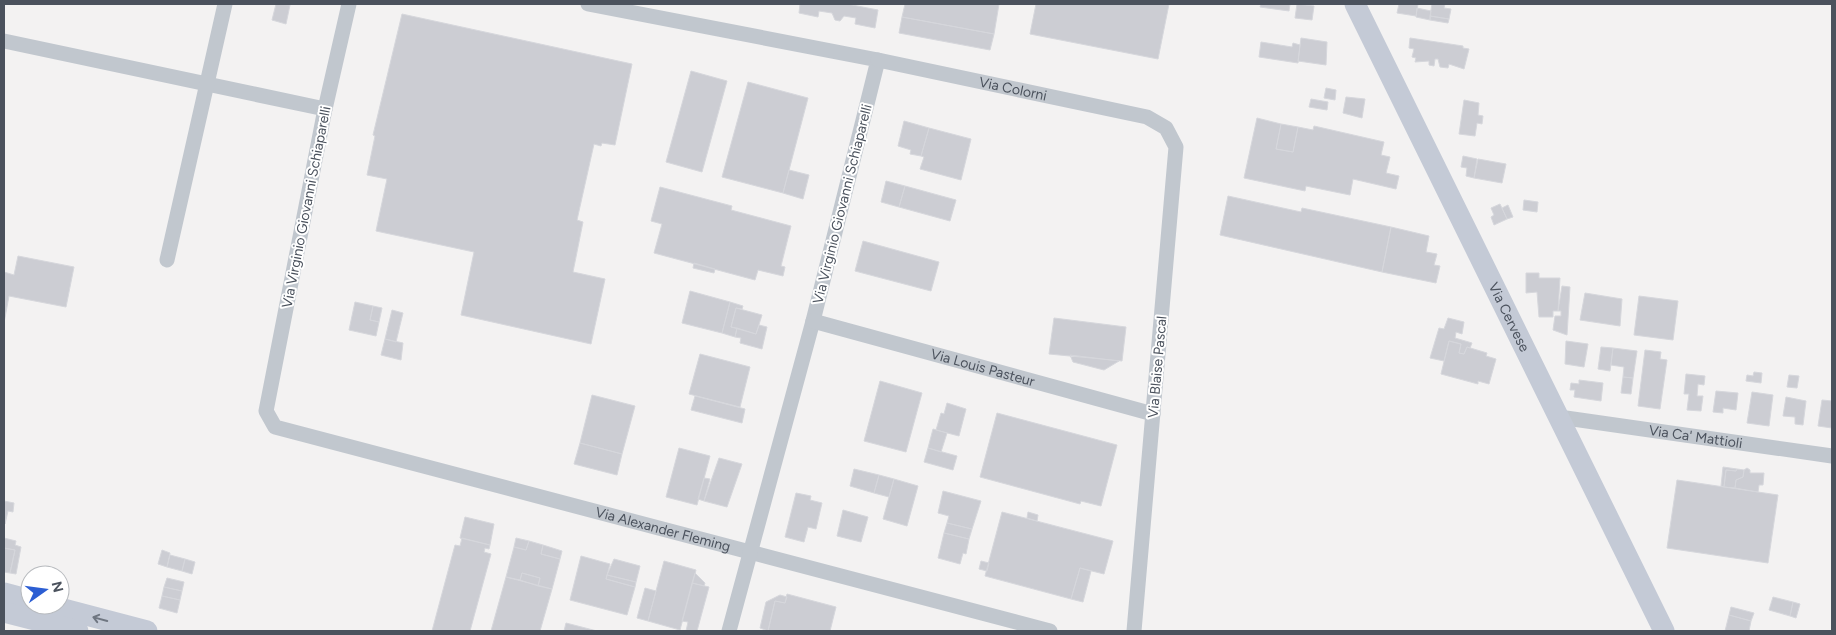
<svg xmlns="http://www.w3.org/2000/svg" width="1836" height="635" font-family="Figtree,sans-serif">
<rect width="100%" height="100%" fill="#f3f2f2"/>
<!-- building -->
<path fill="#cccdd3" stroke="#d6d7dc" d="M276 4 290 5 286 24 272 20Z
M800 4H847L878 10 875 28 855 24 856 18 844 16 840 21 835 20 832 13 819 11 818 17 799 13Z
M905 4H999L994 34 902 17Z
M1036 4H1169L1158 59 1030 34Z
M1261 4H1290L1289 11 1260 7Z
M1297 4 1314 6 1312 20 1295 18Z
M1399 4H1418L1416 16 1397 13Z
M1432 4H1445L1444 8 1451 9 1449 19 1430 16Z
M1417 8 1431 11 1430 20 1416 17Z
M402 14 632 64 615 145 602 143 601 146 594 144 577 220 583 222 573 272 605 279 591 344 461 315 474 252 376 231 387 179 367 175 375 136 373 135Z
M1430 16 1449 19 1448 23 1430 20Z
M902 17 994 34 990 50 899 33Z
M1301 38 1327 42 1326 65 1298 61Z
M1410 38 1463 46V48L1469 49 1464 69 1449 64 1448 68 1440 67 1438 59H1435L1434 66 1429 65V61L1415 62 1416 58 1412 57 1414 49 1409 48Z
M1261 42 1292 47 1293 43 1300 45 1298 63 1259 57Z
M691 71 727 81 702 172 666 162Z
M748 82 808 98 783 193 722 177Z
M1326 88 1336 90 1335 100 1324 98Z
M1346 97 1365 99 1362 118 1343 113Z
M1311 99 1328 102 1327 110 1309 107Z
M1464 100 1479 103 1478 115 1483 116 1482 124 1477 123 1475 136 1459 134Z
M1257 118 1281 124 1276 149 1293 152 1298 127 1313 130 1314 126 1384 142 1381 155 1390 157 1386 173 1399 176 1396 189 1353 179 1350 195 1306 186 1305 191 1244 178Z
M904 121 929 128 921 156 910 154 911 150 898 146Z
M1281 124 1298 127 1293 152 1276 149Z
M929 128 971 139 961 180 920 169 924 157 921 156Z
M1463 156 1477 159 1474 178 1466 176 1467 168 1461 167Z
M1478 159 1506 164 1502 183 1474 178Z
M789 170 809 175 803 199 783 193Z
M886 181 905 186 899 207 881 202Z
M905 186 956 200 950 221 899 207Z
M660 187 732 206 731 210 791 226 781 266 785 267 783 276 758 270 755 280 654 253 662 224 651 221Z
M1228 196 1301 212 1302 208 1391 227 1382 272 1220 235Z
M1524 200 1538 202 1537 212 1523 210Z
M1500 204 1507 219 1494 225 1491 217 1494 215 1491 208Z
M1508 205 1513 217 1507 219 1502 208Z
M1391 227 1429 236 1426 252 1437 254 1434 265 1440 266 1436 283 1382 272Z
M863 241 939 262 931 291 855 271Z
M18 256 74 267 66 307 9 296 4 323V272L14 275Z
M694 263 715 269 714 273 693 268Z
M1526 273H1539V278H1560L1558 311H1553V317H1539L1537 292 1526 293Z
M1562 286 1570 287 1567 335 1553 330 1555 316H1561V311H1558Z
M690 291 730 302 722 333 682 323Z
M1585 293 1622 299 1620 326 1580 320Z
M1639 296 1678 301 1673 340 1634 335Z
M355 302 373 306 370 320 379 322 376 336 349 330Z
M730 302 743 306 742 309 736 308 731 327 737 328 735 337 722 333Z
M373 306 382 308 379 322 370 320Z
M736 308 762 315 756 334 731 327Z
M392 310 403 313 396 342 385 339Z
M1054 318 1126 327 1122 361 1049 354Z
M1448 318 1464 322 1462 334 1456 332 1455 338 1472 343 1470 348 1467 347 1464 354 1459 353 1461 344 1449 341 1444 361 1430 358 1439 328 1444 329Z
M759 325 767 327 762 349 740 343 741 338 735 337 737 328 756 334Z
M385 339 403 343 401 360 381 355Z
M1449 341 1461 344 1459 353 1464 354 1467 347 1487 353 1486 356 1496 359 1489 384 1478 381V384L1441 374Z
M1566 341 1588 344 1584 367 1565 364Z
M1601 347 1613 348 1610 371 1598 369Z
M1613 348 1637 351 1633 378 1623 377 1624 367 1611 365Z
M1645 350 1661 352 1660 359 1667 360 1660 409 1638 406Z
M700 354 750 367 740 407 689 394Z
M1070 355 1119 361 1104 370 1073 362Z
M1754 372 1762 373 1761 383 1746 381 1747 375 1753 376Z
M1686 374 1705 376 1704 385 1698 384 1697 396H1703L1701 411 1687 410 1689 394H1684Z
M1789 375 1799 376 1797 388 1787 387Z
M1623 377 1633 378 1631 394 1621 393Z
M1579 380 1603 383 1601 401 1574 397 1575 390H1570L1571 383 1579 384Z
M880 381 922 393 906 452 864 441Z
M1716 391 1738 393 1736 410 1723 408V413L1713 412Z
M1752 392 1773 395 1769 426 1747 423Z
M592 395 635 406 622 454 580 443Z
M695 396 745 409 742 423 691 410Z
M1786 397 1806 401 1803 425 1795 424V417L1783 416Z
M1822 400 1832 401V428L1818 426Z
M947 403 966 409 959 436 936 430 941 413 944 414Z
M997 413 1117 445 1101 506 1081 501 1080 504 980 477Z
M933 429 947 433 941 452 928 448Z
M580 443 622 454 617 475 574 464Z
M679 448 710 456 697 505 666 497Z
M928 448 957 456 953 470 924 462Z
M719 458 742 464 727 507 704 501Z
M1723 467 1737 469 1736 471 1726 470 1724 487 1721 486Z
M1747 468 1750 470V473H1764L1763 485H1759L1758 492 1735 488 1736 480 1743 477 1744 470Z
M854 469 879 475 874 493 850 486Z
M1737 469 1744 470 1743 477 1736 480 1735 488 1724 487 1726 470 1736 471Z
M879 475 894 479 889 497 874 493Z
M704 478 710 479 704 501 698 499Z
M894 479 918 486 907 526 883 519Z
M1677 480 1778 495 1768 563 1667 548Z
M943 491 981 501 972 529 947 523 949 516 938 513Z
M796 493 811 496 810 500 822 503 816 529 808 527 804 542 785 537Z
M4 501 14 503 13 512 8 511 5 524Z
M843 510 868 517 861 542 837 536Z
M1002 512 1113 541 1104 574 1080 568 1071 599 985 576Z
M1028 512 1038 515 1037 521 1027 518Z
M465 517 494 524 490 545 460 538Z
M947 523 972 529 969 539 944 533Z
M944 533 969 539 966 554 963 553 960 564 938 558Z
M4 538 16 541 15 545 21 547 16 574 10 573 15 550 4 548Z
M462 538 490 545 489 549 485 548 484 552 491 554 470 631H432L455 545 460 546Z
M516 538 529 541 526 550 514 547Z
M529 541 543 545 541 554 560 559 552 589 538 586 540 578 522 573 520 580 506 577 514 547 526 550Z
M543 545 562 551 560 559 541 554Z
M4 548 15 550 10 573 4 572Z
M162 550 170 553 167 567 158 564Z
M170 555 185 559 182 571 167 567Z
M581 556 610 564 606 579 635 587 627 615 570 600Z
M185 559 195 562 192 574 182 571Z
M614 559 640 566 636 582 607 575Z
M664 561 696 570 680 630 648 621Z
M981 561 989 563 987 571 979 569Z
M1080 568 1091 571 1083 602 1071 599Z
M522 573 540 578 538 586 520 580Z
M695 573 705 583 704 586 692 583Z
M607 575 636 582 635 587 606 579Z
M506 577 552 589 540 631H491Z
M167 578 184 582 182 591 164 587Z
M692 583 709 587 697 631H686L688 622 682 621Z
M164 587 182 591 180 600 162 596Z
M645 588 656 591 648 621 637 618Z
M787 594 836 607 830 631H768L775 601 785 603Z
M780 595 787 597 785 603 775 601 768 631 760 628 766 602Z
M162 596 180 600 177 613 159 608Z
M1773 597 1793 602 1790 616 1769 610Z
M1793 602 1800 604 1796 618 1790 616Z
M1731 607 1754 613 1751 621 1729 615Z
M1729 615 1751 621 1749 631H1725Z
M566 623 597 631H564Z"/>
<g fill="none" stroke-linecap="round" stroke-linejoin="round">
<!-- street -->
<g stroke="#c1c7ce" stroke-width="15">
<path id="s1" d="M349 4 325 109 266 411 275 427 1050 631"/>
<path d="M588 4 878 60 813 321 729 631"/>
<path d="M4 41 325 109"/>
<path id="s2" d="M878 60 1147 117 1166 128 1176 147 1134 631"/>
<path d="M167 260 225 4"/>
<path id="s3" d="M813 321 1153 414"/>
<path id="s4" d="M1559 417 1832 456"/>
</g>
<!-- secondary -->
<g stroke="#c4cad6" stroke-width="21">
<path id="s5" d="M1355 4 1664 631"/>
<path d="M4 593 30 600"/>
<path d="M48 605 147 631"/>
<path d="M4 612 78 631"/>
</g>
</g>
<!-- one-way arrows -->
<defs><path id="oneway-shaft" d="M-6 0H5M1.5-3L5.5 0L1.5 3" fill="none" stroke-width="1.6" stroke-linecap="round" stroke-linejoin="round" transform="scale(1.25)"/></defs>
<use stroke="#6f7681" href="#oneway-shaft" transform="translate(100 619) rotate(-165)"/>
<g text-anchor="middle" stroke-width="4" stroke-linejoin="round" paint-order="stroke">
<!-- street labels -->
<g font-size="14" fill="#4b525d" stroke="#fff">
<text dy="5" stroke="none"><textPath href="#s2" startOffset="138">Via Colorni</textPath></text>
<text transform="translate(842 204) rotate(-76)" y="5">Via Virginio Giovanni Schiaparelli</text>
<text transform="translate(306 207) rotate(-79)" y="5">Via Virginio Giovanni Schiaparelli</text>
<text dy="5" stroke="none"><textPath href="#s5" startOffset="349">Via Cervese</textPath></text>
<text dy="5" stroke="none"><textPath href="#s3" startOffset="176">Via Louis Pasteur</textPath></text>
<text transform="translate(1157 367) rotate(-85)" y="5">Via Blaise Pascal</text>
<text dy="5" stroke="none"><textPath href="#s4" startOffset="138">Via Ca' Mattioli</textPath></text>
<text dy="5" stroke="none"><textPath href="#s1" startOffset="835">Via Alexander Fleming</textPath></text>
</g>
</g>
<!-- border -->
<rect width="1836" height="635" fill="none" stroke="#4b525d" stroke-width="10"/>
<!-- north arrow -->
<g transform="translate(45 590) rotate(76)"><circle r="24" fill="#ffffff" stroke="#b7babe"/>
<path d="M0-4L9 19L0 12L-9 19Z" fill="#2c5ed3"/>
<text y="-8" font-size="14" font-weight="bold" text-anchor="middle" fill="#4b525d">N</text>
</g>
</svg>
